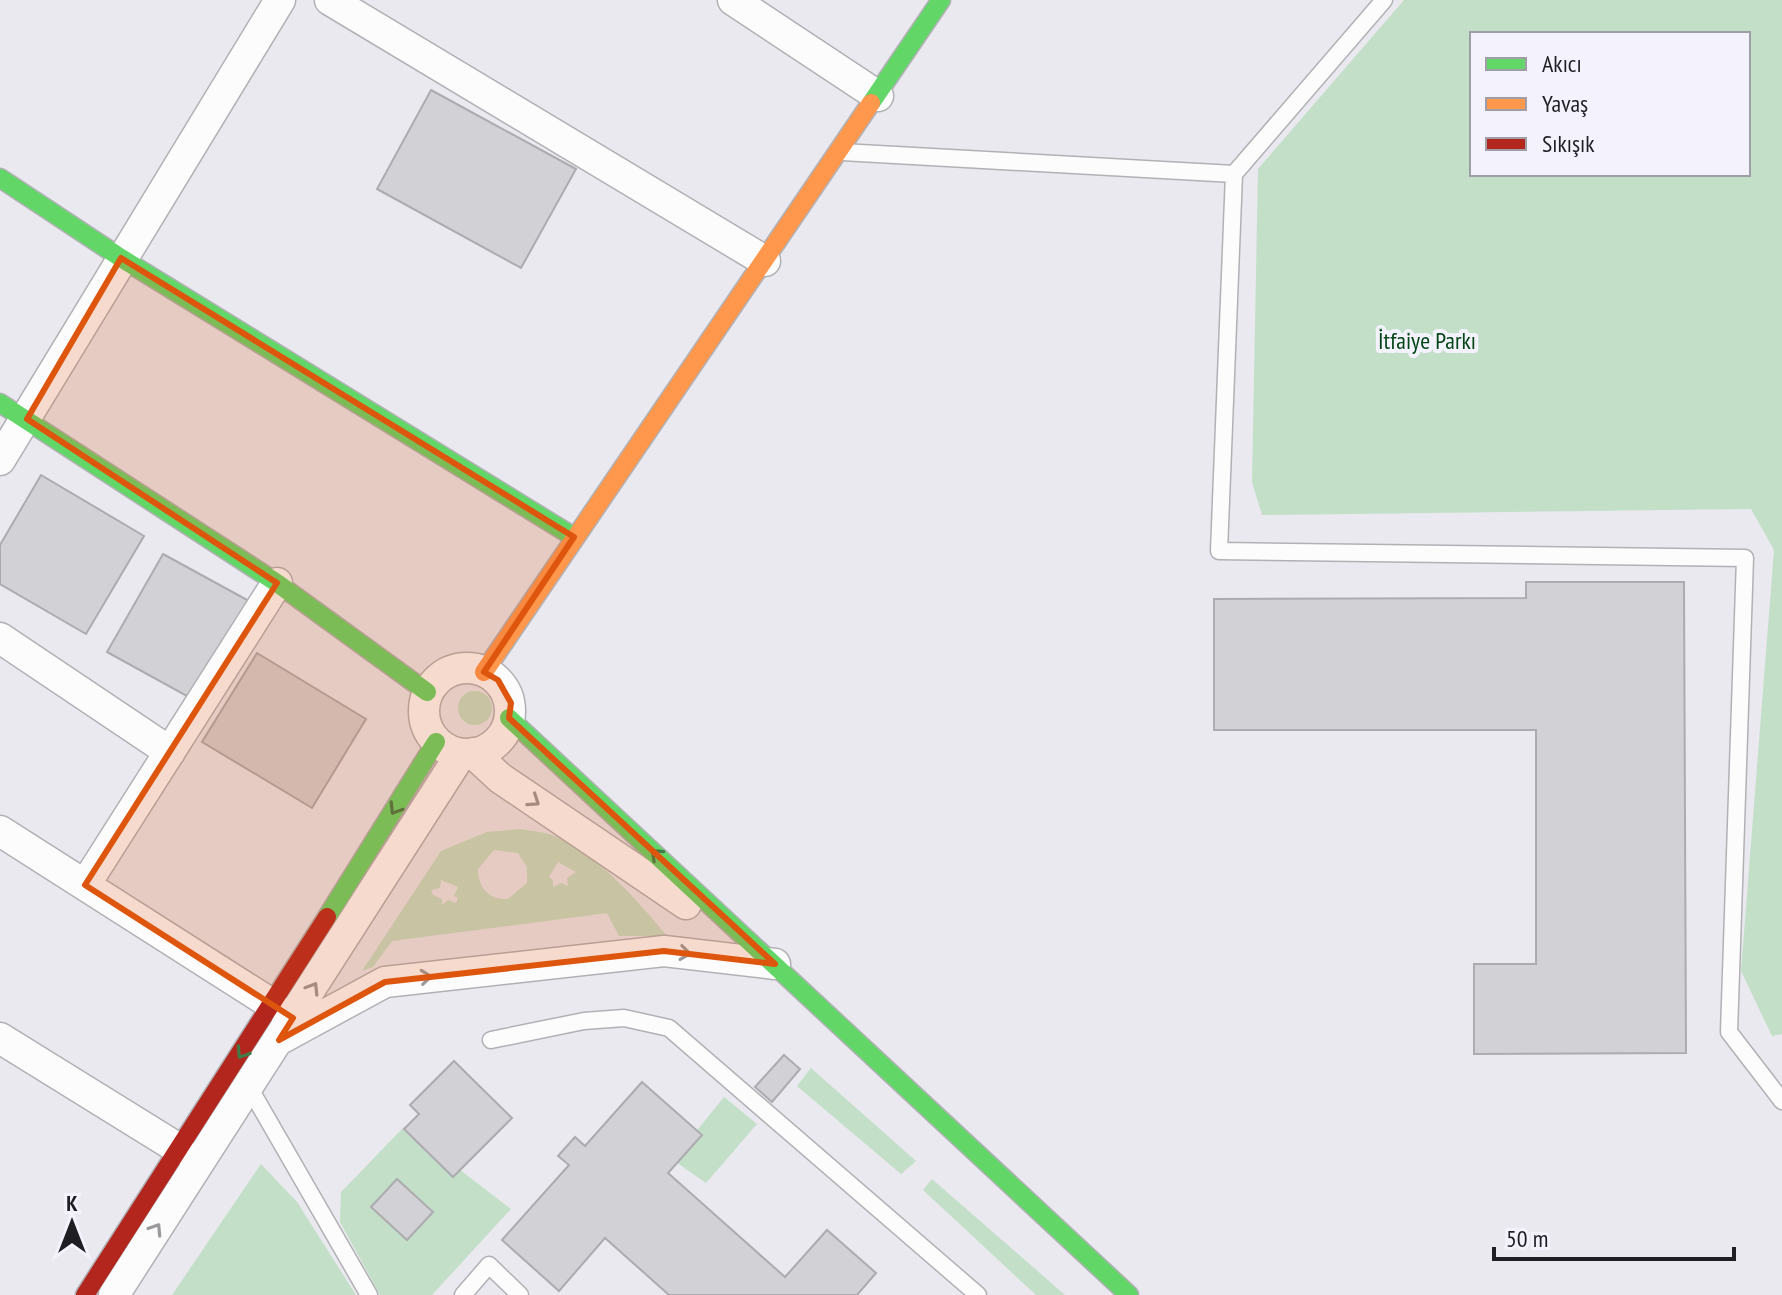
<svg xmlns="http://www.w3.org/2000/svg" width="1782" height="1295" font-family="'PT Sans Narrow',sans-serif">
<rect width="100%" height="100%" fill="#e9e9ef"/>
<!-- green -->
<path fill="#c3dfc8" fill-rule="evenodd" d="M1404 0H1782V1034L1772 1036 1741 971 1774 550 1751 509 1262 515 1252 482 1258 169ZM1472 34H1748V174H1472Z
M458 708a17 17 0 1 1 34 0a17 17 0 1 1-34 0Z
M520 829C532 831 546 832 557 837 599 856 637 900 667 936H619L607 913 392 941 373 967 362 971 441 851 487 832ZM494 850 518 853 527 867V883L508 899C489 900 478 888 478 869ZM558 862 576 872 567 878 568 886 561 883 553 887V880L549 877ZM441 880 458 887 454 896 458 898 456 903 448 900 442 905V899L433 895 431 890 440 888Z
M811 1068 916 1161 901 1174 797 1086Z
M724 1097 757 1124 706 1183 673 1160Z
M404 1127 511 1209 432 1295H380L340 1222 341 1192Z
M261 1164 297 1202 356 1295H172Z
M932 1179 1065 1295H1036L923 1190Z"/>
<!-- building -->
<path fill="#d2d1d5" stroke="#acabb0" stroke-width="2" d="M431 90 576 169 521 268 377 189Z
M41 475 144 536 86 634 0 584V545Z
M163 554 249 601 194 700 107 652Z
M1526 582H1684L1686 1053 1474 1054V964H1536V730H1214V599L1526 598Z
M257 653 366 719 312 808 202 742Z
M784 1055 800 1069 772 1102 755 1087Z
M454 1061 512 1118 453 1177 404 1129 419 1114 410 1105Z
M642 1082 702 1135 668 1173 785 1277 827 1230 876 1273 857 1295H669L605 1238 559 1291 502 1240 569 1165 558 1156 575 1137 585 1146Z
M397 1179 433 1212 407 1240 371 1207Z"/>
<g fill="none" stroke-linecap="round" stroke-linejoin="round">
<!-- lane casing -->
<g stroke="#b1b1b5" stroke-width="19">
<path id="lane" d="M842 152 1234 174 1384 0
M1234 174 1219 551 1745 558 1729 1032 1782 1101
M491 1040 584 1021 624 1018 669 1028 978 1295
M249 1087 369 1295
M463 1295 489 1265 520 1295"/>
</g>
<!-- street casing -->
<g stroke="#b1b1b5" stroke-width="33">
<path id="street" d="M330 0 765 261
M733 0 878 96
M0 460 280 0
M0 638 170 752
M424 711a43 43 0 1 1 86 0a43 43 0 1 1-86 0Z
M473 753 500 778 686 904
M0 831 273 1005
M85 885 277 583
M0 1038 179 1149
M282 1038 385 982 664 951 775 964
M114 1295 461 754"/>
</g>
<!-- fast casing -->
<g stroke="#b1b1b5" stroke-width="21">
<path id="fast" d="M871 103 941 0
M0 178 121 258 574 537
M0 403 277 583 427 692
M509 718 1129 1295
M327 917 436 742"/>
</g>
<!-- slow casing -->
<g stroke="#b1b1b5" stroke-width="21">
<path id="slow" d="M484 672 871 103"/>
</g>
<!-- jam casing -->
<g stroke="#b1b1b5" stroke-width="21">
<path id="jam" d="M85 1295 327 917"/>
</g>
<!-- lane -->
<use href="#lane" stroke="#fcfcfd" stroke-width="16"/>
<!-- street -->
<use href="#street" stroke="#fcfcfd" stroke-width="30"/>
<!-- fast -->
<use href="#fast" stroke="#63d668" stroke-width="18"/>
<!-- slow -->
<use href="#slow" stroke="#ff974d" stroke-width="18"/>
<!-- jam -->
<use href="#jam" stroke="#b3261e" stroke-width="18"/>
</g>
<!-- one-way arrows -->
<defs><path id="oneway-chevron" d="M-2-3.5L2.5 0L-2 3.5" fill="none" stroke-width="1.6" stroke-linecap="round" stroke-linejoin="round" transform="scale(2)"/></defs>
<g stroke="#99999b">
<use href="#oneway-chevron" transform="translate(534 801) rotate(34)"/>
<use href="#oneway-chevron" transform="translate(685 953) rotate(7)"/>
<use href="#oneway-chevron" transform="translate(426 977) rotate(-6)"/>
<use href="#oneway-chevron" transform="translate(313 988) rotate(-58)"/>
<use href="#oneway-chevron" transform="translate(156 1229) rotate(-57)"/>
</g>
<g stroke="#417a46">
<use href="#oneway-chevron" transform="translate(395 809) rotate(122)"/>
<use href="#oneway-chevron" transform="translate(656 854) rotate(-137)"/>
<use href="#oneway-chevron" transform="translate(242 1053) rotate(123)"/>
</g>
<!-- marked area -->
<path fill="#de560d" fill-opacity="0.2" stroke="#de560d" stroke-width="6" stroke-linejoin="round" d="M121 258 574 537 484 672 498 680 511 703 509 718 775 964 664 951 385 982 279 1040 293 1018 85 885 277 583 27 419Z"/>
<g text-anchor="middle" stroke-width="8" stroke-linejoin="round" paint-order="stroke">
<!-- park labels -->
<g font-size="24" fill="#034615" stroke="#f4f3fd">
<text x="1427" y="349">İtfaiye Parkı</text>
</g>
</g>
<!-- legend -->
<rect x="1470" y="32" width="280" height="144" fill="#f4f3fd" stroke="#9f9ea6" stroke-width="2"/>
<rect x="1486" y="58" width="40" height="12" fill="#63d668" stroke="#9f9ea6" stroke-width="2"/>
<text x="1542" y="72" font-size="24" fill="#1f1f23">Akıcı</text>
<rect x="1486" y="98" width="40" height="12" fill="#ff974d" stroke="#9f9ea6" stroke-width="2"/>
<text x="1542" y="112" font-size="24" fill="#1f1f23">Yavaş</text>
<rect x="1486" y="138" width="40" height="12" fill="#b3261e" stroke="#9f9ea6" stroke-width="2"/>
<text x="1542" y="152" font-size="24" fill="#1f1f23">Sıkışık</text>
<!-- north arrow -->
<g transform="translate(72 1223)" stroke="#f4f3fd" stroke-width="6" paint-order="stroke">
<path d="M0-6L14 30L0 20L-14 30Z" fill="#1f1f23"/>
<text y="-12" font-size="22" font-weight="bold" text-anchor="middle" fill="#1f1f23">K</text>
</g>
<!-- scale -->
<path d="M1494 1247v12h240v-12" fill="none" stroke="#1f1f23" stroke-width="4"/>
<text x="1506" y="1247" font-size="24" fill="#1f1f23" stroke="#f4f3fd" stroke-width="6" paint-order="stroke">50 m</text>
</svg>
